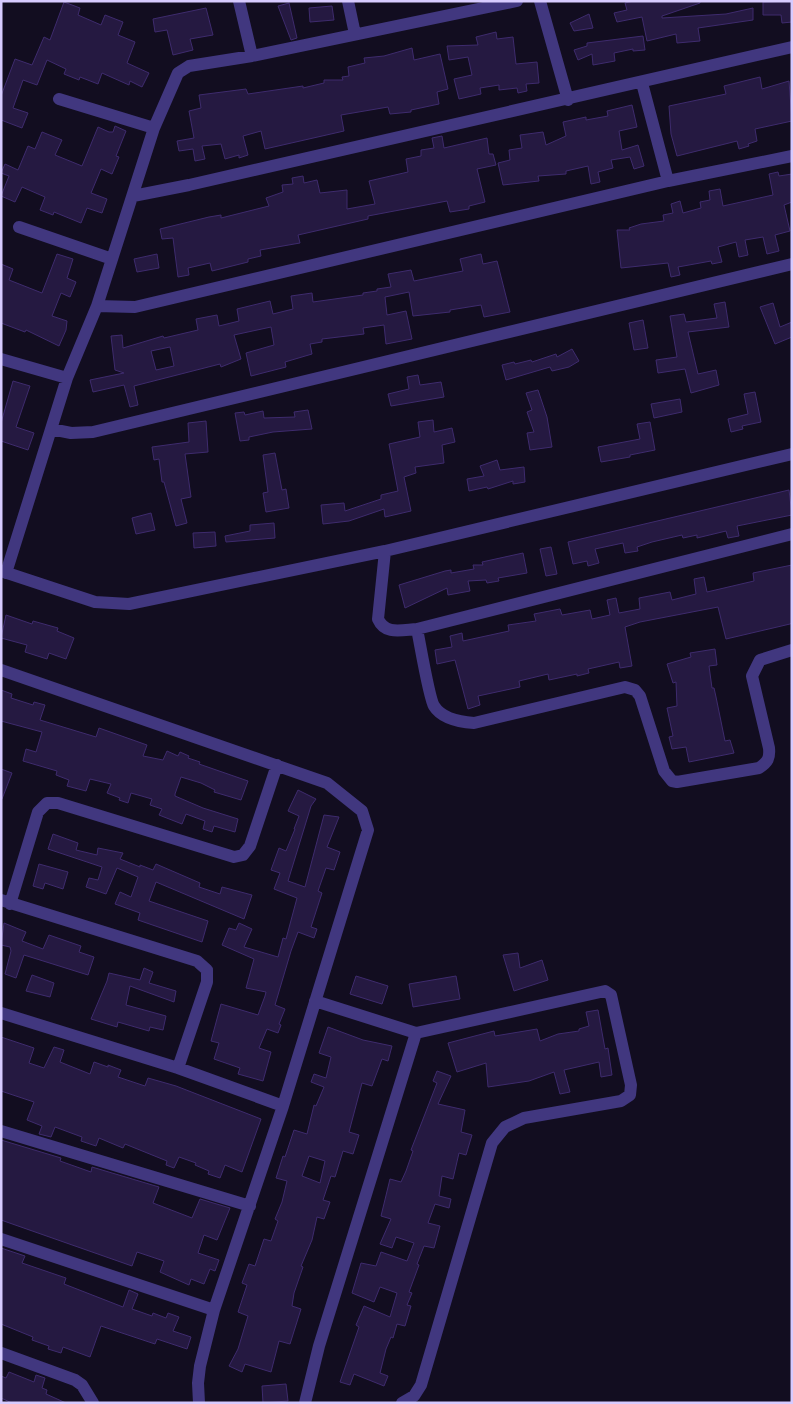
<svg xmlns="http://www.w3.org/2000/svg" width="793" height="1404" font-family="'Source Sans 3',sans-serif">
<rect width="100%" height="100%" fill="#120d20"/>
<!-- building -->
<path fill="#251941" stroke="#3e2b6d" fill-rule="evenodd" d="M633 1H700V3L662 16V18L726 14 753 8V20L698 28 700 41 677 43 676 34 647 41 642 17 617 22 614 13 627 10 625 3Z
M792 1V22L782 23 781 15H763V2Z
M64 2 80 8 78 15 101 25 105 15 123 22 118 35 135 42 127 63 149 73 142 87 130 81 129 85 102 73 98 84 80 77 79 80 64 74 66 69 47 60 37 85 23 80 13 108 28 113 22 128 1 120V96L15 59 32 65 44 37 50 40Z
M289 3 297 38 291 40 278 6Z
M332 6 334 20 310 22 309 8Z
M206 8 213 35 190 39 193 50 173 55 167 30 155 32 153 19Z
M589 14 593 28 574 31 570 23Z
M496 32 497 39 513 37 516 64 537 62 539 83 526 84 527 91 518 93 517 88 499 90V85L480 88 481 94 459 99 454 79 472 75 468 57 449 60 447 46 478 45 476 37Z
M643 36 645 50 633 51V49L614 53 615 61 593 65 592 54 578 60 574 50 587 46V43Z
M412 48 414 60 440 54 448 89 437 92 439 104 411 110V112L390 114 388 107 341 115 344 131 265 149 261 131 243 136 248 155 239 158V155L225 159 221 144 202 146 205 159 195 161 193 149 179 151 177 141 194 138 189 111 201 108 199 95 246 89 248 94 303 86V88L324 83V80H343L342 77 349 76 348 67 365 63 364 58 384 56Z
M760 77 762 89 789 81 792 121 755 129 757 141 748 144 749 146 739 149 737 141 677 156 671 134 669 106 726 94 724 86Z
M632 105 637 127 619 131 622 150 638 145 644 166 634 169 630 157 611 160 613 168 598 172 600 182 591 184 588 166 566 171V174L538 176 539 181 503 185 498 163 510 160 509 150 522 148 520 135 543 132 546 145 566 136 563 122 586 117V120L608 116 607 111Z
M115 126 126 131 116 156 119 157 112 174 101 169 91 193 107 199 102 213 87 208 81 223 54 212 53 215 40 210 45 197 22 187 15 202 1 196 9 176 1 173 5 164 18 170 28 146 35 149 42 132 62 140 55 155 82 166 98 127 109 132H113Z
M442 136 444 148 487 138 489 154H493L496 165 477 169 485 202 469 206V209L450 212 447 201 368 216V219L298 235 300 243 260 250 261 256 248 259V262L212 271 210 263 188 268 189 275 178 277 173 238 162 239 160 229 209 217 221 215V218L269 206 266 198 283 192 282 185 293 184 292 178 303 176 304 183 317 180 320 193 347 190V209L375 204 369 181 408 172 406 159 421 156V150L434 148 432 138Z
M778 172 779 176 792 174V202L784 205 790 231 775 235 779 251 767 254 763 237 745 240 748 255 739 257 736 242 718 247 722 262 712 264 711 261 678 267 680 275 671 277 668 263 621 268 617 230H630L629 228 641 224 664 221 663 215 673 213 671 204 680 201 683 213 701 208 700 202 710 200 709 191 720 189 723 206 773 195 769 174Z
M57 254 73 259 67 278 76 282 70 297 61 293 52 316 67 321 66 330 59 346 26 330 25 332 1 323V264L13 269 9 280 42 293Z
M157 254 159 268 137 272 134 259Z
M481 254 483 264 497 261 510 312 484 317 481 305 450 310V312L413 316 409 292 385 297 387 315 406 311 412 339 386 344 384 325 363 328 364 334 322 339V342L310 344 312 354 285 362 286 367 251 376 246 353 274 345 271 327 234 335 241 359 221 367 220 364 134 386 138 405 130 407 124 385 93 392 90 380 124 373 115 370 111 336 122 335 123 348 163 336 164 338 198 330 196 319 217 315 219 326 239 321 237 309 270 301 273 314 293 309 291 296 312 293 313 302 363 295V293L377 291V289L391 287 388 274 411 270 414 281 463 271 460 259ZM170 347 174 366 156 370 151 351Z
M725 302 729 327 688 332 698 374 716 370 719 385 691 393 685 369 658 373 656 360 677 357 670 316 684 314 686 322 717 318 714 304Z
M773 303 780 327 792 322V337L775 344 760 307Z
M643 320 648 348 634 350 629 323Z
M572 349 579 361 569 367 552 371 550 367 506 380 502 365 514 362 515 364 531 360 532 362 556 354 557 357Z
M418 375 420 385 441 382 444 397 391 406 388 394 409 389 407 377Z
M13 381 30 386 16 427 34 433 28 450 1 441V423Z
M538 390 547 417 552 447 530 450 527 433 534 432 527 412 532 410 526 393Z
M755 392 761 422 742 426 743 429 731 432 728 419 748 414 744 394Z
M680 399 682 412 654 418 651 404Z
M308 410 312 429 273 432 249 437V440L240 441 235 413 244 412 245 415 263 411 264 418 295 417 294 412Z
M433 420 434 432 452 428 455 442 442 445 444 463 415 467 416 473 404 477 411 511 385 517 384 509 349 521 323 524 321 505 344 503 345 511 381 499V495L398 491 389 444 420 437 418 422Z
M206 421 208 452 185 454 191 497 181 499 187 523 176 526 164 482H162L159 459 154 460 152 447 189 442 188 423Z
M650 422 655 450 630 455V457L601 462 598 447 640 439 637 424Z
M275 453 282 490 286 489 289 508 266 512 263 493 268 492 263 455Z
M497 460 500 470 524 467 525 482 513 484V481L488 489 487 487 469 491 467 479 484 476 480 466Z
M789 490 792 515 737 526 739 536 728 538 726 531 697 538V535L683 538 682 535 652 542 637 547 638 551 625 553 623 543 595 549 599 563 588 566 587 561 573 564 568 542Z
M151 513 155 530 136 534 132 518Z
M274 523 275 538 226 542 225 536 250 531V525Z
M215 532 216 546 194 548 193 533Z
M551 547 557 574 546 576 540 549Z
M523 553 527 573 498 578 499 581 487 583 486 580 468 581 470 591 448 595 447 588 405 608 399 585 445 571 451 570V573L474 569 473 565H483L482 562Z
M792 565V623L790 624 726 639 718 607 640 622 625 627 632 666 620 668 619 662 588 669 589 673 577 676V674L549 680 548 674 519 681 520 687 478 696 480 705 468 709 455 660 437 664 435 650 452 647 450 636 462 633 463 641 509 631 508 625 536 621 534 614 560 609 562 615 590 610 592 619 610 615 607 600 616 598 619 613 640 609 639 598 670 592 672 600 696 594 694 579 704 577 707 592 754 581 753 573Z
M6 615 32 624 33 621 58 628 57 631 74 638 66 659 49 653 47 659 25 652 27 645 1 638Z
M715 649 717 665 709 666 712 688H714L716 697 725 741 730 740 734 753 689 762 686 747 672 749 669 737 673 736 667 708 677 706 676 682 673 683 667 664 691 657 690 653Z
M1 690 12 694 11 698 33 705 34 702 45 705 40 720 96 737 99 728 147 745 143 756 163 760 167 751 178 756 180 752 189 756 188 758 200 762 199 764 248 781 241 800 214 792 215 790 201 783 181 777 175 794V796L203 808 238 819 235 832 214 826 212 832 203 829 205 821 186 814 182 824 159 815 162 809 150 805 152 799 131 793 128 803 119 800 120 798 107 793 111 784 90 779 86 791 67 786 69 780 56 775 57 771 23 761 26 749 36 752 42 732 1 721Z
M1 769 12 773 2 799 1 798Z
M298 790 316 799 311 806 288 881 305 887 324 815 339 817 327 847 340 852 334 870 326 868 318 891 322 893 311 927 317 929 314 938 298 932 291 951 275 1005 285 1009 279 1024 281 1025 278 1033 267 1029 259 1048 271 1052 263 1081 238 1074 240 1068 214 1059 219 1043 211 1041 221 1004 258 1015 265 996 266 992 246 988 254 959 222 945 229 928 236 930 239 923 252 929 244 947 278 957 283 938 286 939 297 898 274 889 280 873 271 870 279 848 286 851 295 829H294L299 816 288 811Z
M53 834 78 843 76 850 97 855 98 848 123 853 120 859 140 867V865L153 870 156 864 200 883 199 887 220 894 222 887 252 895 244 919 156 882 149 901 208 921 202 942 138 920 140 913 115 904 120 892 131 897 138 877 117 868 106 894 86 887 89 878 98 880 102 867 48 849Z
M39 864 68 872 63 889 45 883 43 889 33 886Z
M4 923 26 932 22 941 43 949 49 935 81 946 79 952 94 957 88 975 24 955 16 978 5 974 11 951 10 947 1 945Z
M518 953 520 968 542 960 548 980 514 991 503 955Z
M144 968 153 972 149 983 176 991 174 1002 130 986 126 1005 166 1016 163 1030 150 1027 149 1031 118 1022 117 1027 91 1019 107 981 109 973 140 980Z
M32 975 54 983 50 997 26 991Z
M356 976 388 986 382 1004 350 994Z
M456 976 460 999 413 1007 409 984Z
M598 1010 605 1049 608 1048 612 1075 601 1077 599 1062 564 1070 570 1092 560 1094 554 1072 529 1081 488 1087 486 1063 457 1072 448 1043 494 1031 495 1036 537 1029 540 1041 558 1034 579 1031V1029L589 1026 586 1012Z
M328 1027 363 1040 392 1046 388 1061 382 1059 372 1086 362 1083 349 1132 359 1135 353 1154 343 1151 335 1177 331 1176 323 1200 330 1202 324 1219 317 1217 312 1240 301 1266 303 1267 294 1293 292 1306 301 1309 290 1344 279 1341 271 1372 245 1364 242 1372 229 1366 238 1349 248 1316 238 1312 247 1285 242 1283 249 1264 255 1266 264 1239 271 1241 278 1221 275 1219 282 1202 287 1181 276 1178 283 1156 285 1157 294 1130 307 1134 314 1105 316 1106 324 1087 311 1082 314 1074 326 1078 331 1057 319 1053ZM309 1156 325 1161 320 1183 302 1176Z
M1 1037 34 1048 29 1063 44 1068 54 1047 64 1050 60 1062 90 1074 94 1062 108 1067V1065L121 1070 118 1077 145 1086 148 1078 176 1086 261 1119 242 1172 225 1165 220 1178 208 1174 209 1171 195 1165 196 1163 179 1157 174 1168 166 1165 167 1161 125 1144 123 1148 99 1138 96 1146 81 1141 82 1137 55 1127 51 1137 39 1134 42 1126 27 1120 34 1102 1 1091Z
M437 1071 451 1076 438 1104 465 1110 461 1132 472 1135 466 1155 459 1153 453 1179 442 1176 439 1196 451 1199 449 1208 435 1204 428 1223 440 1226 434 1248 424 1246 417 1264 419 1265 409 1292 412 1293 407 1305 411 1306 405 1326 397 1324 393 1338 391 1337 386 1349 380 1373 388 1376 384 1386 354 1374 350 1385 340 1382 359 1327 356 1325 364 1306 390 1317 397 1293 380 1287 374 1302 352 1293 361 1263 376 1266 381 1252 407 1261 414 1243 396 1237 392 1248 380 1244 391 1219 381 1216 390 1179 401 1182 406 1171 413 1151 411 1150 437 1083 433 1081Z
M1 1140 61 1158 60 1161 91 1172 92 1167 159 1187 153 1203 192 1218 200 1199 230 1208 217 1240 204 1235 198 1253 219 1260 215 1271 210 1269 204 1284 191 1279 189 1285 160 1272 164 1261 137 1252 132 1266 1 1220Z
M1 1248 25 1256 22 1263 66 1278 64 1284 123 1307 129 1290 138 1294 132 1309 152 1316 153 1313 166 1318 168 1313 179 1317 173 1331 191 1337 187 1349 157 1339 155 1344 101 1326 90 1357 63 1347 61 1353 48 1349 49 1346 32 1340 33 1337 1 1324Z
M9 1372 34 1382 36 1375 45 1378 42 1388 47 1390 46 1394 66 1403H12L1 1398V1376L6 1378Z
M286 1384 288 1401 263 1403 262 1386Z"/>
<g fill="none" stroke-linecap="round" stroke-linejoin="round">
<!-- minor -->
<path stroke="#41377f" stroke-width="12" d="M239 1 252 56
M348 1 355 34
M540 1 568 100
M642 83 668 181
M59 99 154 128
M133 196 189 185 792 47
M19 227 112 259
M97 306 135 307 668 181 792 156
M1 359 67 378
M51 429 71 433 93 432 792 264
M385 551 378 619C385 635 401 630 417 629L792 534
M1 571 95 602 129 604 385 551 792 454
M6 573 67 378 97 306 154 128 178 73 189 66 252 56 517 1
M417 629C420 643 429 698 434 706 442 719 460 722 474 723L625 687 635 690 640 696 664 771 672 781 677 782 759 768C768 762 770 758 769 748L752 676 760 660 792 650
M1 670 327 783 362 811 368 830 283 1106 214 1310 200 1366 198 1383 199 1403
M1 900 197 961 207 970V982L178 1068
M10 904 38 812 47 803H58L234 857 243 855 250 846 277 765
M1 1013 178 1068 283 1106
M1 1131 250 1206
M1 1239 214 1310
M1 1353 75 1380 82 1385 93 1403
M305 1403 319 1346 416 1033 315 1001
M402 1403 414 1396 421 1385 492 1143 505 1127 524 1118 621 1101 630 1095 631 1085 611 995 605 991 416 1033"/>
</g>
<!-- border -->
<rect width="793" height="1404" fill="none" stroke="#d7cbff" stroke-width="5"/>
</svg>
